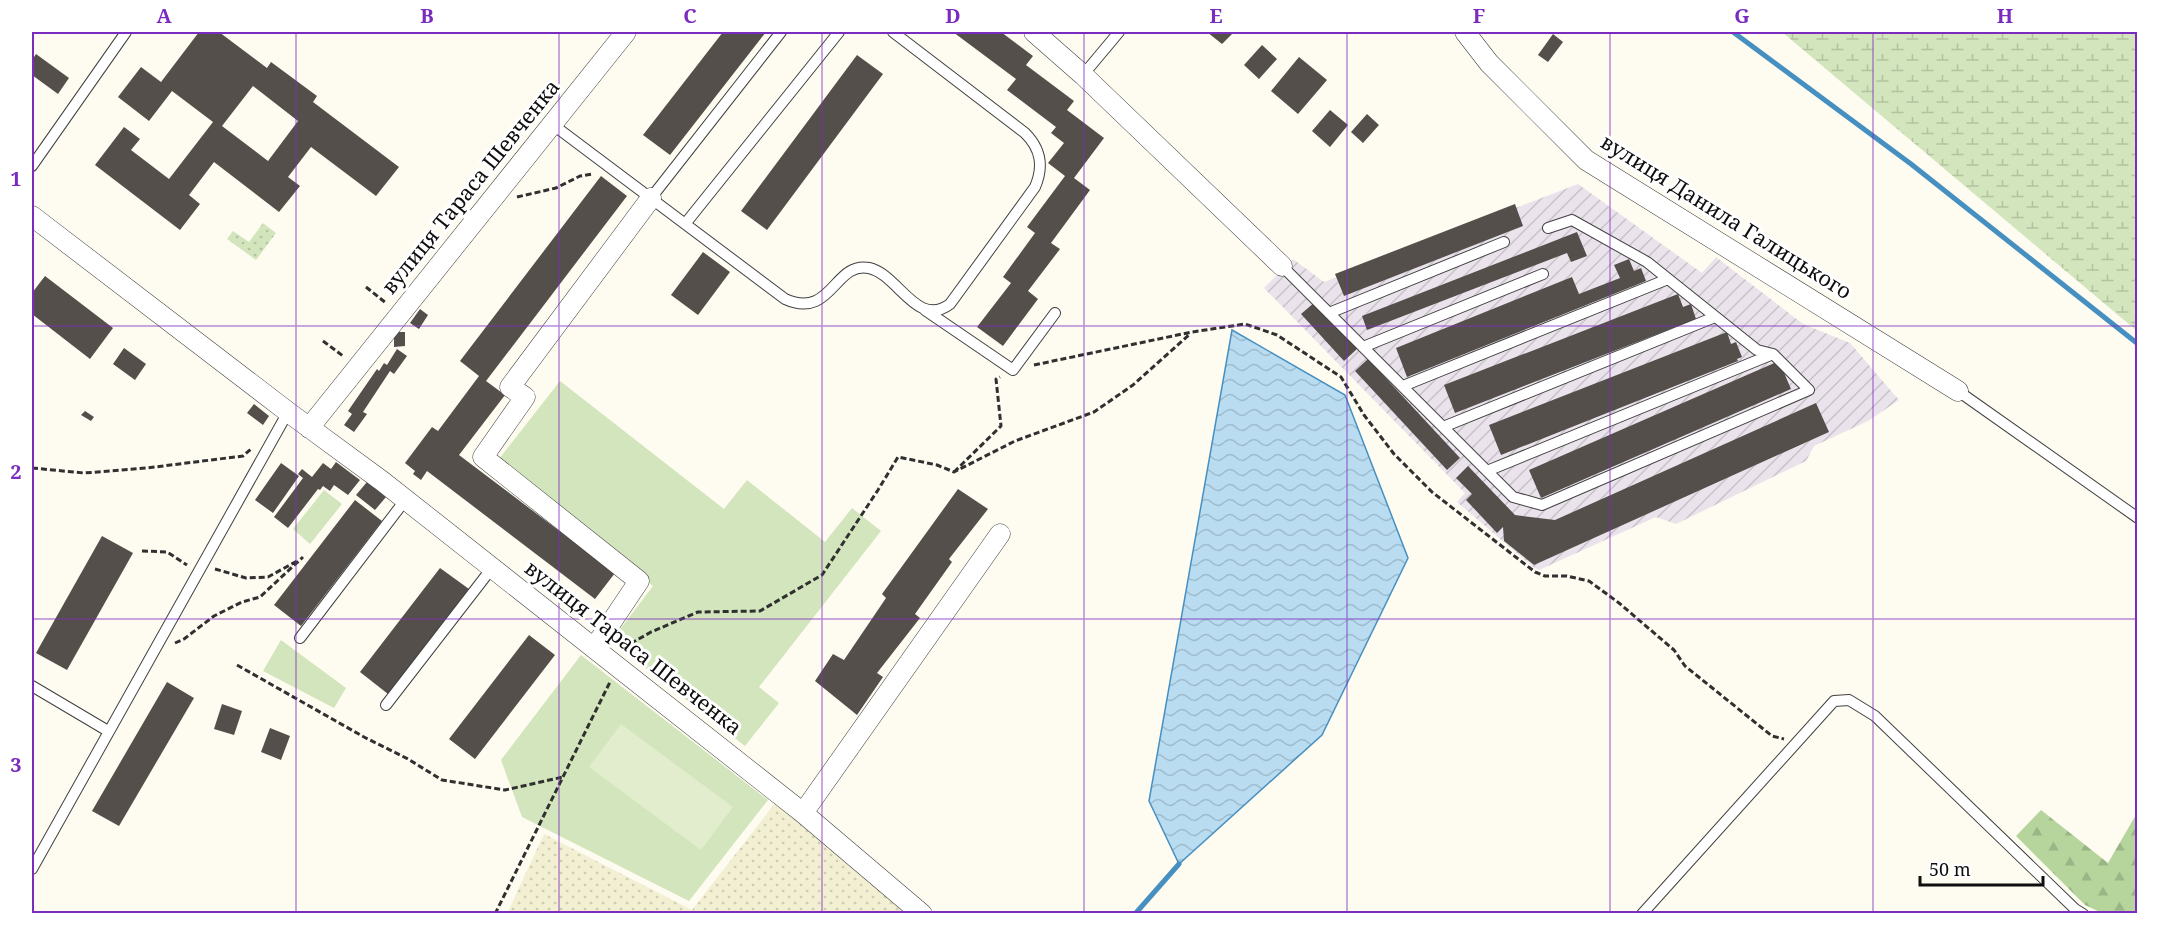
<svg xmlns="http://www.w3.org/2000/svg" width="2169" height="945" font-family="'Noto Serif',serif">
<defs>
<pattern id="industrial-furrows" width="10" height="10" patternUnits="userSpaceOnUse" patternTransform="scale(1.5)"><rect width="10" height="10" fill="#ebe3ec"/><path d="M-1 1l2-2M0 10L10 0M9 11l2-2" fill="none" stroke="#c8c2c9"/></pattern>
<pattern id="farmland-dots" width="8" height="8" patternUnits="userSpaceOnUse" patternTransform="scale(1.5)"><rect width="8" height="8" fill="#f2efd2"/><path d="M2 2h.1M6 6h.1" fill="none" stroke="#ceccb3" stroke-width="1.8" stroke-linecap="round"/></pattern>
<pattern id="grass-dots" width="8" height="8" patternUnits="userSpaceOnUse" patternTransform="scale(1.5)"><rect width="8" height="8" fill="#d2e5bc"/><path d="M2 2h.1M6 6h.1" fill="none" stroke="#b3c3a0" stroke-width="1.8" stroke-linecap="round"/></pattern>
<pattern id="forest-firs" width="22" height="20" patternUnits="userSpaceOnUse" patternTransform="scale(1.5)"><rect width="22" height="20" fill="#b6d59d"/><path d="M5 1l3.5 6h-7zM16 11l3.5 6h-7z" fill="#9bb686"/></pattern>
<pattern id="wetland-marsh" width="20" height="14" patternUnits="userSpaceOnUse" patternTransform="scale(1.5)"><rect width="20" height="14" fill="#d2e5bc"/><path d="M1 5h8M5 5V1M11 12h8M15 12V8" fill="none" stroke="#b3c3a0"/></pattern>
<pattern id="water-waves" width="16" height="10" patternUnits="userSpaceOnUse" patternTransform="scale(1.5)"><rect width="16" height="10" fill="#b9dcf1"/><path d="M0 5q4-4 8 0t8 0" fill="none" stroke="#9ebccd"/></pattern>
</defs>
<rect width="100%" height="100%" fill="#fefbf0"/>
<!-- industrial -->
<path fill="url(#industrial-furrows)" d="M1578 184 1702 273 1716 257 1803 324 1850 343 1899 400 1868 421 1814 446 1806 461 1676 524 1656 517 1539 570 1533 567 1457 502 1465 493 1264 288 1293 259 1324 282Z"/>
<!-- farmland -->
<path fill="url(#farmland-dots)" d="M776 802 909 914H507L544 834 692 910Z"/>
<!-- grass -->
<path fill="url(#grass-dots)" d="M263 223 276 233 256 260 227 239 233 231 249 242Z"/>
<!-- forest -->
<path fill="url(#forest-firs)" d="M2041 810 2108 863 2137 813V913H2102L2085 905 2016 836Z"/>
<!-- wetland -->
<path fill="url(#wetland-marsh)" d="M1782 32H2137V331Z"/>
<!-- park -->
<path fill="#d2e5bc" d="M560 381 724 509 747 480 825 542 852 508 881 531 759 687 779 703 745 746 611 641 653 586 495 464Z
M324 490 342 504 310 544 293 529Z
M281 640 346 688 334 708 263 671Z
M581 655 768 800 689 901 522 817 501 760Z"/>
<!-- pitch -->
<path fill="#e2edcd" d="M621 724 733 807 701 850 589 767Z"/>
<!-- water -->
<path fill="url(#water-waves)" stroke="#4690c1" stroke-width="1.5" d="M1232 330 1345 395 1408 558 1322 735 1179 864 1149 801Z"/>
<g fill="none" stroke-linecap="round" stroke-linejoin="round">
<!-- stream -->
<path stroke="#4690c1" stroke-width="5" d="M1733 32 1911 164 2138 344
M1135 914 1179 864"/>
</g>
<!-- building -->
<path fill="#554f4b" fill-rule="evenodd" d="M199 32H219L267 68 271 62 317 96 313 102 399 167 376 196 311 147 288 177 300 186 279 212 214 162 189 195 200 204 180 230 95 165 124 127 140 139 131 150 169 179 213 122 172 91 149 121 118 97 141 67 161 82ZM253 86 298 121 268 161 222 126Z
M723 32H766L670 155 643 135Z
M953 32H1001L1033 56 1026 65 1074 101 1067 110 1104 138 1074 178 1090 190 1051 243 1060 249 1028 291 1038 299 1003 346 977 327 1011 283 1003 277 1035 233 1027 227 1065 176 1048 163 1064 143 1051 133 1056 127 1007 90 1016 79Z
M1207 32H1234L1222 44Z
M1553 34 1563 42 1548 62 1538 55Z
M1262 45 1277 59 1259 79 1244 65Z
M36 54 69 78 58 94 32 75V60Z
M857 55 883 74 767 230 741 211Z
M1299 57 1327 80 1298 114 1271 91Z
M1330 110 1348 125 1330 147 1312 131Z
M1367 114 1379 125 1363 143 1351 132Z
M601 176 627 196 486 381 505 395 459 455 615 573 595 599 427 471 421 480 413 474 415 471 405 463 432 427 438 431 479 376 460 361Z
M1515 204 1523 226 1344 296 1335 274Z
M1577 232 1587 256 1571 262 1567 253 1367 330 1362 316Z
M703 252 730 272 698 315 671 295Z
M1629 259 1634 271 1641 268 1646 281 1407 377 1396 348 1572 277 1579 294 1620 278 1614 265Z
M45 276 113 328 90 359 32 314V293Z
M1678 294 1683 307 1691 304 1696 319 1455 413 1444 385Z
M1315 302 1358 348 1344 361 1301 314Z
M420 309 428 315 419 329 410 323Z
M394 332H405V346L394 347Z
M1727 332 1731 344 1736 342 1742 357 1737 359 1738 361 1501 455 1489 425Z
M124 348 146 364 135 380 113 364Z
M397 349 407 356 394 374 390 371 363 412 367 414 354 432 344 425 352 414 348 411 377 369 379 371 384 363 387 365Z
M1368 359 1460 458 1447 470 1355 371Z
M1779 361 1791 389 1541 498 1529 470Z
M1816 403 1829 432 1534 565 1504 541 1503 527 1497 533 1466 500 1472 494 1456 478 1468 466 1515 515 1555 520Z
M254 404 269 416 263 425 247 413Z
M85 411 94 417 91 421 81 415Z
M336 462 360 480 348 495 334 485 330 491 323 486 320 490 318 489 288 528 274 517 303 478 298 474 302 469 312 477 323 463 331 469Z
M281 463 299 476 273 513 255 500Z
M367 482 386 497 375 510 356 495Z
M958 489 988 509 949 559 952 562 915 614 920 618 877 673 883 677 857 715 815 681 833 654 844 660 886 598 882 594Z
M355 500 382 521 301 626 274 605Z
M102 536 133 553 67 670 36 653Z
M440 568 469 589 388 694 360 672Z
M529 635 555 655 475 759 449 739Z
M167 682 194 698 119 826 92 811Z
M222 704 242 711 234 735 214 729Z
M270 728 290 736 281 760 261 752Z"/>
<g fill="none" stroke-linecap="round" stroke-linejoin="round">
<!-- lane casing -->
<g stroke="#414141" stroke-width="12">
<path id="lane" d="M1083 75 1119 32
M552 124 785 299C832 320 834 261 869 268 898 274 917 329 950 304L1035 187C1044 166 1041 149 1025 133L893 32
M32 166 126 32
M651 198 781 32
M685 224 839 32
M1282 266 1513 497 1542 505 1809 390 1773 354 1757 350 1647 262 1572 220 1548 228
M925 310 1013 370 1055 313
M1329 313 1504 242
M1363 347 1543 274
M1403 386 1668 279
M1958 391 2138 518
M1443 427 1715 317
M1487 471 1773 354
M300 638 406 499
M32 686 108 731
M386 705 492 568
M32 869 288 412
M1642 914 1834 701 1849 700 1875 716 2075 909 2083 914"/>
</g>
<!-- street casing -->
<g stroke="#414141" stroke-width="21">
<path id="street" d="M1034 32 1083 75 1282 266
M1465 32 1489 63 1586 160 1958 391
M32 216 288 412 382 481 803 813 922 914
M309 428 626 32
M594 648 639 581 483 457 525 397 510 387 651 198
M803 813 1000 534"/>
</g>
<!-- path -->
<path stroke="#303030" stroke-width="3" stroke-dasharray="6 3" stroke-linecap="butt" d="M517 197 556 188 580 176 593 174
M366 287 386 303
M323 341 343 356
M1034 365 1192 332 1245 324 1277 335 1341 377 1364 415 1394 454 1432 492 1535 572 1545 576H1567L1589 581 1619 603 1674 650 1685 666 1772 736 1784 739
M32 468 84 473 147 468 243 456 251 449
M954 472 1001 426 996 379 1000 377
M142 551 167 552 187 565
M215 569 246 578 268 577 299 560
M175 643 184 639 214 616 242 602 260 597 303 557
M623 648 651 632 698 612 760 611 822 575 878 490 898 457 937 465 954 472 1015 441 1094 412 1133 385 1190 334
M237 665 364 737 408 759 442 780 505 790 563 777
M495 914 610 682"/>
<!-- lane -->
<use href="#lane" stroke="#fff" stroke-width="10"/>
<!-- street -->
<use href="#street" stroke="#fff" stroke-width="20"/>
</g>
<!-- grid -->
<path fill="none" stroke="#7b2cbf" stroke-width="1.5" stroke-opacity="0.55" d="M296 32V914M559 32V914M822 32V914M1084 32V914M1347 32V914M1610 32V914M1873 32V914M32 326H2138M32 619H2138"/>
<g text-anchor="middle" stroke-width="6" stroke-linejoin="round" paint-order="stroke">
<!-- street labels -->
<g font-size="21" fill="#0e0e0e" stroke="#fff">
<text transform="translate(471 187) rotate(-51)" y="7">вулиця Тараса Шевченка</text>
<text transform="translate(1726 217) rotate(32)" y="7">вулиця Данила Галицького</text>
<text transform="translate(633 648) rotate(38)" y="7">вулиця Тараса Шевченка</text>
</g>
</g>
<!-- border -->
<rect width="2169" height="945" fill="none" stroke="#ffffff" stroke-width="66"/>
<!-- scale -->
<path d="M1920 876v9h123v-9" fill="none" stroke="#0e0e0e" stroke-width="3"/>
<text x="1929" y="876" font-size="18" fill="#0e0e0e" stroke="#ffffff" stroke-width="4.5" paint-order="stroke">50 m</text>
<rect x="33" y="33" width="2103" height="879" fill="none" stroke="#7b2cbf" stroke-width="2"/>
<g font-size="20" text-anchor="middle" font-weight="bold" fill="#7b2cbf">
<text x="164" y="23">A</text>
<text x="427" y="23">B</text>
<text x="690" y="23">C</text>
<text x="953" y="23">D</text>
<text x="1216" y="23">E</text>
<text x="1479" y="23">F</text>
<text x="1742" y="23">G</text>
<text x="2005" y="23">H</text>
<text x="16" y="186">1</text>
<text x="16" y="479">2</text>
<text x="16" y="772">3</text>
</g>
</svg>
